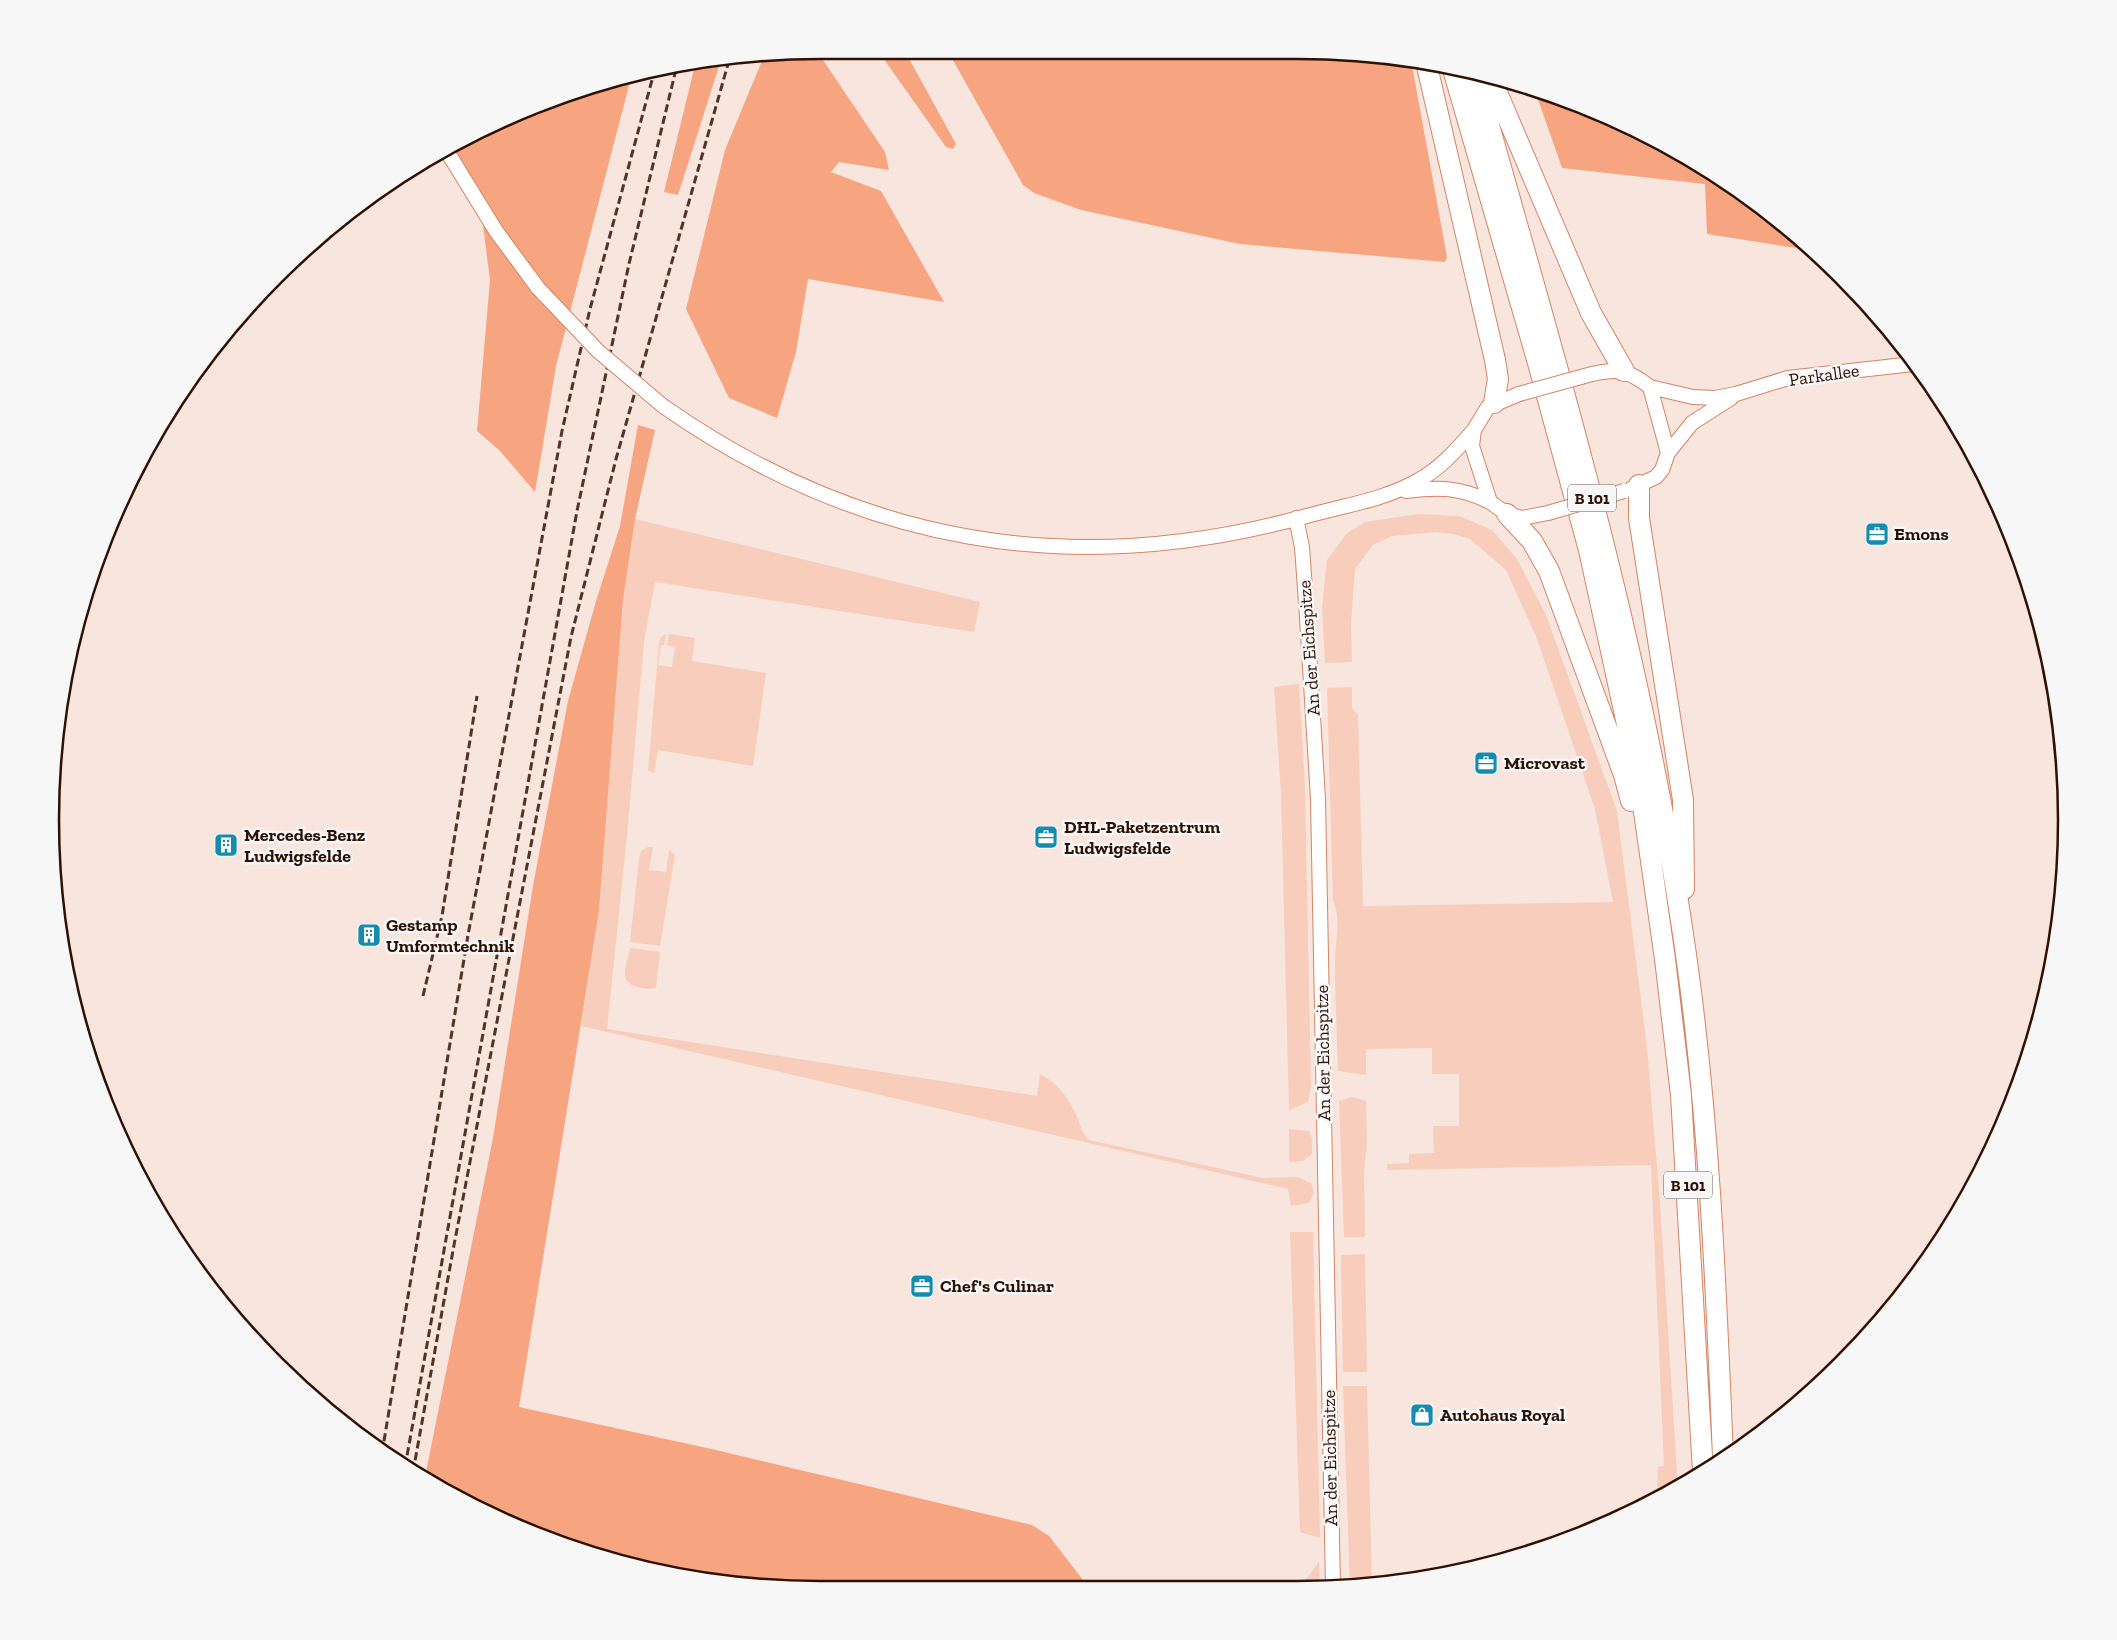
<svg xmlns="http://www.w3.org/2000/svg" width="2117" height="1640" font-family="'Zilla Slab',serif">
<rect width="100%" height="100%" fill="#f7e5de"/>
<!-- green -->
<path fill="#f8cdbb" d="M1418 514 1459 516 1492 530 1517 559 1546 615 1617 811 1647 1047 1660 1203 1678 1489 1657 1498 1658 1467 1664 1466 1651 1165 1387 1170V1164L1409 1163V1154L1434 1153 1433 1126H1459V1074H1432V1048L1366 1049V1075L1338 1071C1337 1034 1335 998 1335 961 1335 940 1342 921 1333 900L1327 688 1352 687V708L1358 715 1363 906 1613 902 1595 809 1536 636 1506 570 1470 539 1453 534 1436 532 1392 536 1373 545 1355 569 1351 624 1352 662 1325 663 1322 607 1327 560 1347 533 1365 522Z
M635 519 980 602 974 632 655 582 644 641 627 835 607 1029 1037 1096 1040 1074C1059 1084 1070 1100 1078 1119 1081 1128 1082 1133 1089 1140L1263 1178 1298 1177 1311 1183 1314 1193 1309 1203 1291 1206 1288 1189 581 1026 599 911 623 600Z
M666 634 664 645H661L658 665 672 667 675 647 667 645 669 634 695 638 692 661 766 673 753 766 658 750 654 773 648 771 659 643 661 637Z
M1299 684 1305 787 1311 1087 1308 1102 1289 1110 1281 794 1274 687Z
M648 847H653L649 870 666 872 669 850 675 855 660 946 630 942 639 860 641 851Z
M630 948 660 952 656 988C647 990 627 988 625 976 624 968 629 956 630 948Z
M1352 1097 1366 1101 1367 1143 1364 1171 1365 1237H1344L1339 1101Z
M1289 1129 1309 1131 1312 1140V1154L1303 1161 1289 1162Z
M1290 1232H1313L1320 1538 1300 1532Z
M1365 1254 1367 1372H1343L1341 1255Z
M1343 1386H1367L1372 1585 1350 1588Z
M1319 1562 1320 1588H1302L1301 1586Z"/>
<!-- forest -->
<path fill="#f7a581" d="M1347 52 1411 60 1447 257 1445 262 1240 244 1081 210 1034 193 1023 185 950 55Z
M881 55H907L956 144 953 149 946 147Z
M764 56 821 57 885 152 889 170 839 162 831 172 881 191 944 302 808 279 796 352 777 418 729 398 686 309 725 150Z
M722 57 678 195 664 192 696 61Z
M632 74 556 366 535 492 500 451 477 431 490 280 479 194 451 145 525 109Z
M1534 88 1682 153 1766 209 1809 250 1707 234 1705 184 1562 168Z
M638 425 655 430 635 519 623 600 599 911 519 1407 716 1450 1032 1525 1049 1536 1090 1589 820 1590 670 1575 525 1531 425 1477 493 1138 533 886 568 701 596 601 620 526Z"/>
<g fill="none" stroke-linecap="round" stroke-linejoin="round">
<!-- minor casing -->
<g stroke="#d48462" stroke-width="16">
<path id="minor" d="M445 148 496 231 538 288
M1592 374C1619 368 1628 370 1650 387L1668 453 1662 470 1656 477 1632 488
M1650 387 1693 397 1715 398 1736 394 1788 378 1913 364
M1519 394 1488 407 1474 430 1472 446 1490 502 1507 514 1522 518 1548 513
M663 406C860 544 1071 580 1303 517 1341 506 1385 500 1419 480 1441 468 1458 448 1474 430
M1668 453 1692 423 1731 398
M1406 491C1439 487 1460 487 1490 502
M1296 518 1302 547 1307 617 1318 799 1333 1588"/>
</g>
<!-- highway casing -->
<g stroke="#d48462" stroke-width="22">
<path id="highway" d="M1426 62 1495 360 1498 379 1494 403
M1452 66 1538 363 1589 550 1640 784 1665 959 1681 1095 1703 1472
M1474 72C1554 357 1640 640 1683 934 1709 1107 1716 1283 1723 1458
M1490 76 1591 313 1624 371
M1639 485V518L1683 800 1684 889
M1507 514 1532 541 1549 571 1624 775 1631 801"/>
</g>
<!-- minor -->
<use href="#minor" stroke="#fff" stroke-width="14"/>
<!-- highway -->
<use href="#highway" stroke="#fff" stroke-width="20"/>
<!-- rail -->
<path stroke="#503428" stroke-width="3" stroke-dasharray="8 4" stroke-linecap="butt" d="M423 996 442 916 477 696
M382 1453 468 935 562 431 590 309 655 69
M405 1467 577 511 629 264 677 65
M413 1472 454 1245 571 637 616 459 730 57"/>
<!-- minor-bridge casing -->
<g stroke="#d48462" stroke-width="16" stroke-linecap="butt">
<path id="minor-bridge" d="M538 288 598 351 663 406
M1519 394 1592 374
M1548 513 1624 491"/>
</g>
<!-- minor-bridge -->
<use href="#minor-bridge" stroke="#fff" stroke-width="14"/>
</g>
<!-- icons -->
<defs>
<g id="office-square" transform="scale(1.25)"><rect x="-9" y="-9" width="18" height="18" rx="4" fill="#148caf" stroke="#f7f7f7"/><path d="M-6-3h4V-5.5h4V-3h4V5H-6ZM-1-4.5V-3h2v-1.5ZM-6 0V1H6V0Z" fill="#fff"/></g>
<g id="building-square" transform="scale(1.25)"><rect x="-9" y="-9" width="18" height="18" rx="4" fill="#148caf" stroke="#f7f7f7"/><path d="M-4-6H4V6H1V3H-1V6H-4ZM-2.5-4.3h1.7v1.8h-1.7ZM.8-4.3h1.7v1.8H.8ZM-2.5-1h1.7V.8h-1.7ZM.8-1h1.7V.8H.8Z" fill="#fff"/></g>
<g id="shop-square" transform="scale(1.25)"><rect x="-9" y="-9" width="18" height="18" rx="4" fill="#148caf" stroke="#f7f7f7"/><path d="M-5-2.5h2.3a2.7 3.5 0 0 1 5.4 0H5L5.5 6h-11ZM-1.5-2.5h3a1.5 2.3 0 0 0-3 0Z" fill="#fff"/></g>
</defs>
<g fill-rule="evenodd">
<use href="#office-square" x="1877" y="534"/>
<use href="#office-square" x="1486" y="763"/>
<use href="#office-square" x="1046" y="837"/>
<use href="#building-square" x="226" y="845"/>
<use href="#building-square" x="369" y="935"/>
<use href="#office-square" x="922" y="1286"/>
<use href="#shop-square" x="1422" y="1415"/>
</g>
<g text-anchor="middle" stroke-width="5" stroke-linejoin="round" paint-order="stroke">
<!-- shield labels -->
<g fill="#f7f7f7" stroke="#6b564d" stroke-width="1">
<rect x="1568" y="484.5" width="48" height="27" rx="4"/>
<rect x="1664" y="1171.5" width="48" height="27" rx="4"/>
</g>
<g font-size="16" font-weight="bold" fill="#2f1104">
<text x="1592" y="504">B 101</text>
<text x="1688" y="1191">B 101</text>
</g>
<!-- street labels -->
<g font-size="18" fill="#2f1104" stroke="#f7f7f7">
<text transform="translate(1824 375) rotate(-8)" y="6">Parkallee</text>
<text transform="translate(1309 648) rotate(-94)" y="6">An der Eichspitze</text>
<text transform="translate(1323 1053) rotate(-91)" y="6">An der Eichspitze</text>
<text transform="translate(1330 1458) rotate(-91)" y="6">An der Eichspitze</text>
</g>
<!-- poi labels -->
<g font-size="18" font-weight="bold" fill="#2f1104" stroke="#f7f7f7" text-anchor="start">
<text x="1894" y="540">Emons</text>
<text x="1504" y="769">Microvast</text>
<text x="1064" y="833">DHL-Paketzentrum<tspan x="1064" dy="21">Ludwigsfelde</tspan></text>
<text x="244" y="841">Mercedes-Benz<tspan x="244" dy="21">Ludwigsfelde</tspan></text>
<text x="386" y="931">Gestamp<tspan x="386" dy="21">Umformtechnik</tspan></text>
<text x="940" y="1292">Chef's Culinar</text>
<text x="1440" y="1421">Autohaus Royal</text>
</g>
</g>
<!-- crop -->
<path d="M0 0H2117V1640H0ZM820 59H1297A761 761 0 0 1 2058 820V820A761 761 0 0 1 1297 1581H820A761 761 0 0 1 59 820V820A761 761 0 0 1 820 59Z" fill="#f7f7f7" fill-rule="evenodd"/>
<path fill="none" stroke="#2f1104" stroke-width="2.5" d="M820 59H1297A761 761 0 0 1 2058 820V820A761 761 0 0 1 1297 1581H820A761 761 0 0 1 59 820V820A761 761 0 0 1 820 59Z"/>
</svg>
